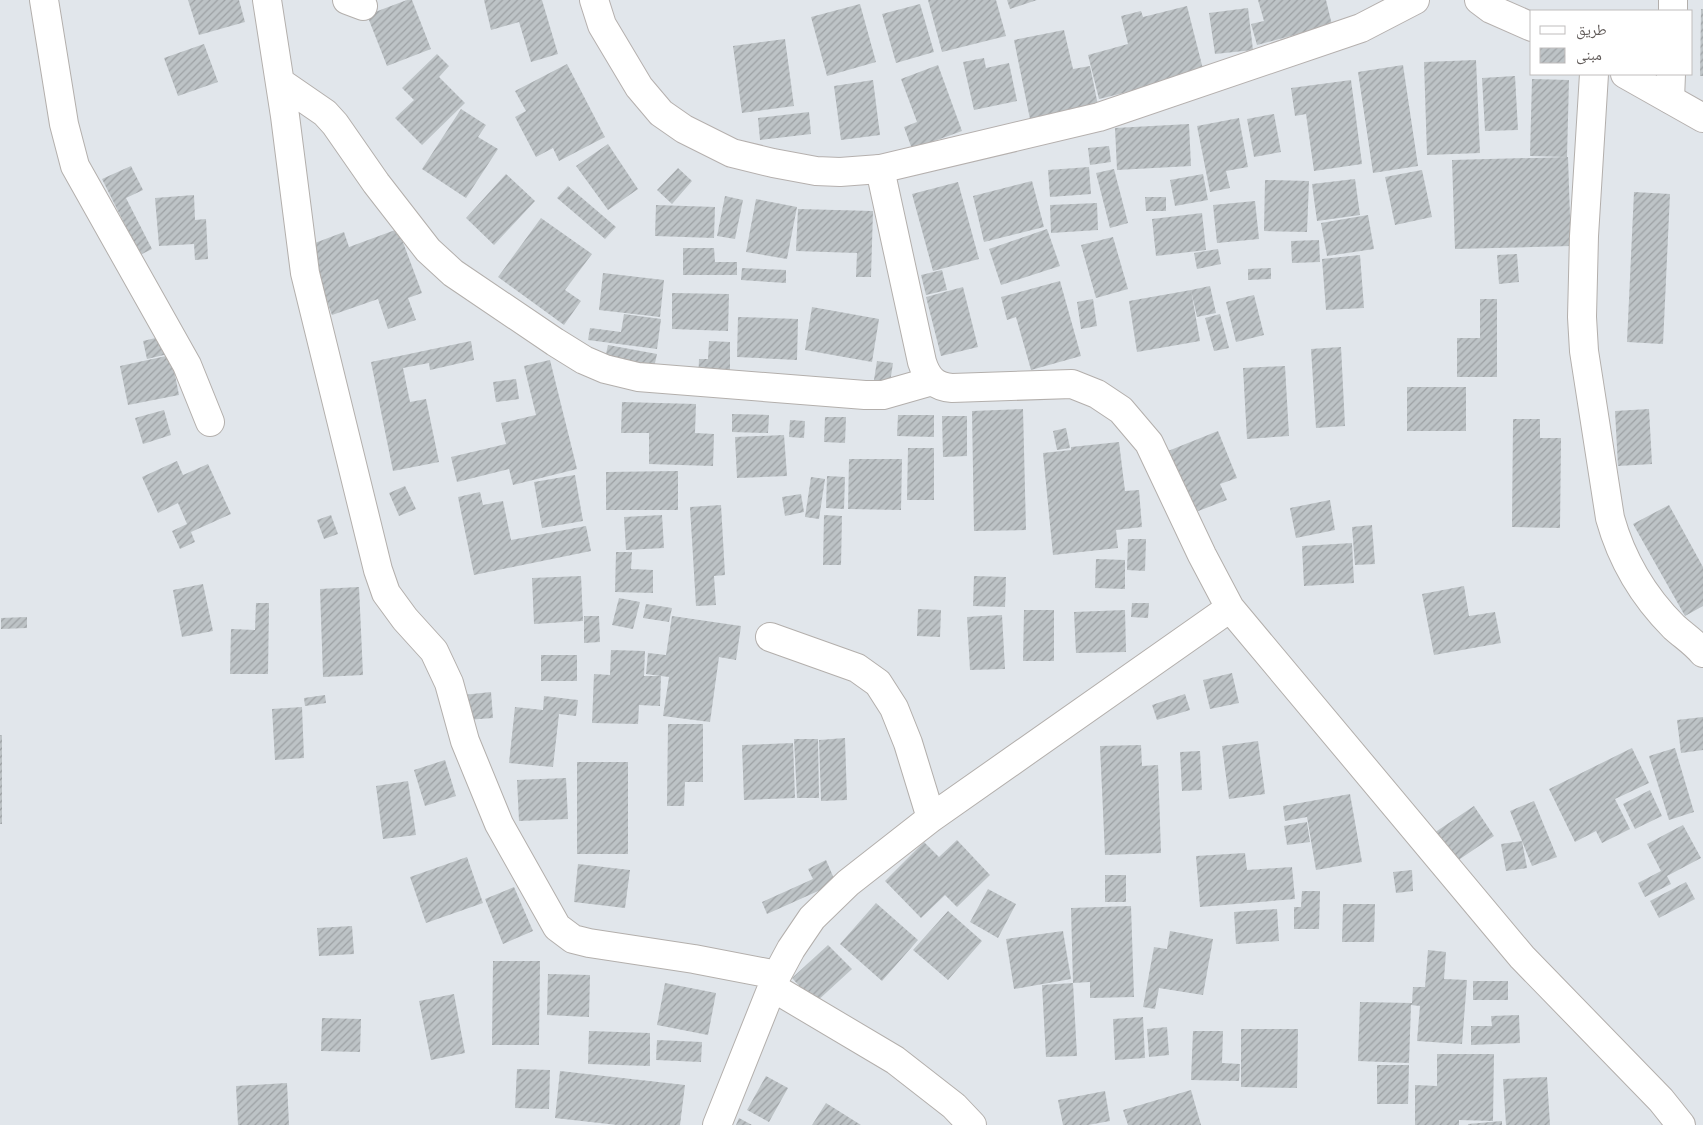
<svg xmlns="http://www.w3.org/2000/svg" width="1703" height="1125" font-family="Lato,'Noto Naskh Arabic',sans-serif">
<defs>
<pattern id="building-hatch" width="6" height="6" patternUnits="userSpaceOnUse" patternTransform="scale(1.25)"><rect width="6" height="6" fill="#bdc3c6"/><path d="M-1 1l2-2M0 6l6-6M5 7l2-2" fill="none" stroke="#9da1a4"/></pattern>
</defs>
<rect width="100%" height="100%" fill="#e1e6eb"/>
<!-- building -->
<path fill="url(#building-hatch)" d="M188 0H239L245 22 199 35Z
M407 0H412L431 49 387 66 367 15Z
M484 0H542L558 54 531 62 519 22 491 30Z
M928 0H996L1006 36 942 52Z
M1007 0H1037L1010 9Z
M1258 0H1326L1332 25 1257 45 1251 24 1264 21Z
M860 4 876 62 827 76 811 17Z
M920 4 934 52 896 63 882 14Z
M1187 6 1204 73 1099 99 1088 55 1128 44 1121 16 1141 11 1143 17Z
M1248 8 1253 50 1215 54 1209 13Z
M1701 9H1703V76H1700Z
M1064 30 1073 69 1090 66 1100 115 1032 129 1014 40Z
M785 39 794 106 742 113 733 46Z
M204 44 218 82 178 96 164 58Z
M437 54 449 66 439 77 465 103 422 145 395 118 414 100 402 88Z
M984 58 986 68 1009 63 1017 101 974 110 963 62Z
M1476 60 1480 153 1427 155 1424 62Z
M567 64 605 137 559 161 553 148 536 157 515 117 526 111 515 91Z
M938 65 962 131 912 149 904 127 917 122 901 79Z
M1403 65 1418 166 1373 173 1358 72Z
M1515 76 1518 130 1485 131 1482 78Z
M1532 79 1569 80 1567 157 1530 156Z
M873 80 880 135 841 140 834 86Z
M1351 80 1362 164 1314 171 1306 114 1295 116 1291 88Z
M461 109 486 125 478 137 498 149 466 198 422 169Z
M809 112 811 134 760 140 758 118Z
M1274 114 1281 152 1254 157 1247 119Z
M1239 118 1248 167 1226 171 1230 188 1210 192 1197 126Z
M1189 124 1191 166 1117 170 1115 128Z
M608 144 638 189 608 210 576 166Z
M1109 146 1111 162 1090 165 1088 148Z
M1568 157 1571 246 1455 249 1452 160Z
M131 166 143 190 126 198 152 249 140 255 102 179Z
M1089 167 1091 194 1050 197 1048 170Z
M678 168 692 181 672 204 657 190Z
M1114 169 1128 223 1110 228 1096 173Z
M1422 170 1432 217 1395 225 1385 177Z
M506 174 535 201 494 245 466 218Z
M1203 174 1208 200 1175 206 1170 180Z
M1355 179 1360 215 1317 221 1312 184Z
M1265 180 1309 181 1307 232 1264 231Z
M1032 181 1044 227 984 242 973 196Z
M958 182 979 259 933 271 912 194Z
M568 186 616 227 605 239 557 198Z
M1634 192 1670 194 1663 344 1627 342Z
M194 195 195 220 206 219 208 259 195 260 194 244 159 246 155 198Z
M725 196 743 200 735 239 717 236Z
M1145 197H1166V211H1146Z
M756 199 797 207 787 259 746 252Z
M1255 201 1259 239 1217 243 1213 205Z
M1097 203 1098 230 1051 233 1050 205Z
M656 205 715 207 714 238 655 236Z
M798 209 873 211 871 277H856L857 253 796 251Z
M1202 213 1206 250 1156 256 1152 219Z
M1368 215 1374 249 1327 256 1321 223Z
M541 218 592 254 565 290 581 301 564 325 498 277Z
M398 229 422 293 408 298 416 320 388 329 378 299 332 315 307 246 344 232 349 247Z
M1047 229 1060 266 1001 285 989 249Z
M1113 237 1128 289 1096 298 1081 245Z
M1319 240 1320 262 1292 263 1291 241Z
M683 248H714L715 262H737V275H683Z
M1218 249 1221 264 1197 269 1194 253Z
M1517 254 1519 282 1499 284 1497 255Z
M1360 255 1364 308 1326 310 1322 259Z
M742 268 786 270V283L741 280Z
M1271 268V279L1248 280V269Z
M942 270 947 290 926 295 921 275Z
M603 273 664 280 660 317 599 310Z
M1060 281 1081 356 1031 370 1016 317 1007 320 1001 297Z
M1210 286 1216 313 1197 317 1191 290Z
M963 287 978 347 941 356 926 297Z
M1191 290 1200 341 1137 352 1129 301Z
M672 293 729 294 728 331 672 329Z
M1254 295 1264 335 1236 342 1226 302Z
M1093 299 1097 326 1081 329 1077 302Z
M1480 299H1497V377H1457V338H1480Z
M812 307 879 319 872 362 805 350Z
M624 314 661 319 657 349 588 340 590 328 621 332Z
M1220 314 1229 348 1214 351 1205 318Z
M738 317 798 319 797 360 737 357Z
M164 336 168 354 147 359 143 341Z
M471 341 474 360 430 370 429 363 403 368 410 402 426 399 439 462 393 471 371 362Z
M709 341 730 342V382H698L699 359H708Z
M608 345 657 354 653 372 604 363Z
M1341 347 1345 426 1316 428 1311 349Z
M171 355 179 395 128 405 120 366Z
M550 360 577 469 513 485 509 469 457 482 451 457 506 444 501 423 536 415 524 366Z
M877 361 893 363 889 389 873 386Z
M1285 366 1289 436 1247 439 1243 368Z
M516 379 519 399 496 402 493 382Z
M1407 387H1466V431H1407Z
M622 402 696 404 695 433 714 434 713 466 649 464V433H621Z
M1023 409 1026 530 974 531 972 411Z
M1649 409 1652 464 1618 466 1615 411Z
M164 410 171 435 143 444 135 418Z
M732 414 769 415 768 433 732 432Z
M898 415H934V437L897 436Z
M942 416H967V456L943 457Z
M825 417H846L845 443 824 442Z
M1513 419H1540V438H1561L1560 528 1512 527Z
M790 420 805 421 804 438 789 437Z
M1066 428 1070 448 1057 450 1053 431Z
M1218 431 1237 478 1220 484 1227 500 1193 513 1168 451Z
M784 435 787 476 737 478 735 437Z
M1119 442 1125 491 1139 490 1142 527 1116 530 1118 548 1053 555 1043 453 1071 450V447Z
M908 448H934V500H907Z
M849 459H902L901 510 848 509Z
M177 461 183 475 208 464 231 514 191 532 195 542 180 549 172 531 187 524 178 503 158 513 142 477Z
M678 471V510H606V472Z
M575 475 583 521 542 528 534 482Z
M827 476 845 477 844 509 826 508Z
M811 477 825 479 819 519 805 517Z
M405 486 416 509 399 516 389 493Z
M480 492 483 505 503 501 511 540 586 526 591 551 474 575 458 497Z
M801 494 804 512 785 516 782 497Z
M1330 500 1335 530 1296 538 1290 508Z
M721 505 725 575 714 576 716 605 696 606 690 507Z
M1669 505 1703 567V606L1685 616 1633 524Z
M331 515 338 534 324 539 317 520Z
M662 515 664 548 626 550 624 517Z
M824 515 842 516 841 565H823Z
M1372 525 1375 564 1355 565 1352 527Z
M1128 539H1146L1145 571 1127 570Z
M1352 543 1354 583 1304 586 1302 546Z
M616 552H632L631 569 653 570V593L615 592Z
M1096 559 1125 560V589L1095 588Z
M581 576 583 621 534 624 532 578Z
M974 576 1006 577 1005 607 973 606Z
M203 584 213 631 182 637 173 590Z
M1464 586 1469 616 1495 612 1501 643 1434 655 1422 594Z
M359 587 363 675 323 677 320 589Z
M619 598 640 602 633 629 612 625Z
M256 603H269L268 674H230L231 629 255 630Z
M1132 603H1149L1148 618 1131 617Z
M646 604 672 608 669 622 643 618Z
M918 609 941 610 940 637 917 636Z
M1024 610H1054V661H1023Z
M1125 610 1126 652 1076 653 1074 612Z
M1002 615 1005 669 970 670 967 617Z
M584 616H599L600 642 584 643Z
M672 616 741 626 736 660 719 657 710 722 663 716 669 677 646 674 648 653 666 655Z
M27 617V628L1 629V618Z
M611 650 645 651 644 676H661L660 706 639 705 638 724 592 723 594 674 610 675Z
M541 655H577V681H541Z
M1232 673 1239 703 1210 709 1203 680Z
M491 692 493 718 466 720 463 695Z
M1185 694 1190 710 1157 720 1152 705Z
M325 695 326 703 305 706 304 698Z
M544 696 578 700 576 716 559 714 553 767 509 763 515 707 543 710Z
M302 707 304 758 275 760 272 709Z
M1703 717V750L1681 753 1677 720Z
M668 724H703V782H685L684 806H667Z
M0 735H2V824H0Z
M845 738 847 800 821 801 819 740Z
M794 739H818L819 798H797Z
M1258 741 1265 794 1229 799 1222 746Z
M793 743 795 798 744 800 742 745Z
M1141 745 1142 766 1158 765 1161 853 1105 855 1100 746Z
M1632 748 1649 783 1615 799 1630 829 1602 843 1596 831 1575 842 1549 789Z
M1675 748 1694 812 1669 820 1649 756Z
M1200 751 1202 790 1182 791 1180 752Z
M445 760 456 796 425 806 414 770Z
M577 762H628V854H577Z
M566 778 568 819 519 821 517 780Z
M408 781 416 835 383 839 376 786Z
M1650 790 1662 816 1635 829 1623 804Z
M1350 794 1362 862 1316 870 1307 817 1285 821 1283 806Z
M1534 801 1557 857 1532 866 1510 811Z
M1474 806 1494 836 1451 865 1431 835Z
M1307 822 1310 842 1287 845 1284 826Z
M1683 825 1701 858 1667 876 1671 884 1645 897 1638 883 1661 871 1647 844Z
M957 840 990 875 957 907 945 895 921 918 885 881 924 842 939 857Z
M1522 841 1527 868 1506 871 1501 844Z
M1245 853 1247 870 1292 867 1295 899 1200 907 1196 856Z
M467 857 483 903 426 923 410 877Z
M826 860 836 883 767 914 762 902 813 879 808 869Z
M578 864 630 870 625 908 574 902Z
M1412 870 1413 891 1396 893 1393 872Z
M1105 875H1126V902H1105Z
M1686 882 1695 899 1659 918 1650 901Z
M514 887 533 931 503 944 485 899Z
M988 889 1016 904 998 938 970 922Z
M1302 891H1320L1319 929H1294V907H1301Z
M876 903 918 940 882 981 840 944Z
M1343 904H1375L1374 942H1342Z
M1131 906 1134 997 1090 998V982L1073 983 1071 908Z
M1277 909 1279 941 1236 944 1234 912Z
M948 911 982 941 948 980 913 950Z
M352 926 354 954 319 956 317 928Z
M1063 931 1071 979 1014 989 1006 939Z
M1170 931 1213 939 1203 995 1159 988 1155 1009 1143 1007 1154 947 1167 949Z
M828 945 852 969 815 1003 792 978Z
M1428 950 1446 952 1444 979 1467 980 1462 1044 1417 1041 1420 1006 1411 1005 1409 1063 1358 1061 1360 1002 1412 1003 1413 987H1425Z
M493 961H540L539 1045H492Z
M548 974 590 975 589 1017 547 1015Z
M1473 981H1508V1000H1473Z
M665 983 716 993 708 1035 657 1025Z
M1073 983 1077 1056 1046 1057 1042 985Z
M454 994 465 1053 431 1060 419 1001Z
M1519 1015 1520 1043 1471 1045V1026H1492L1491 1016Z
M1143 1017 1145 1058 1115 1060 1113 1019Z
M322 1018 361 1019 360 1052 321 1051Z
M1167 1027 1169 1055 1149 1057 1147 1029Z
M1241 1029H1298L1297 1088 1241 1087Z
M589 1031 650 1033V1066L588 1064Z
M1193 1031H1223L1222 1063 1240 1064 1239 1081 1191 1080Z
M657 1040 702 1042 701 1062 656 1060Z
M1437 1054H1494L1493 1121 1459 1120V1125H1415V1085L1437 1086Z
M1377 1065H1409L1408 1104H1377Z
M517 1069 550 1070 549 1109 515 1108Z
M560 1071 685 1085 680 1125H617L555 1118Z
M766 1076 788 1088 769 1122 747 1110Z
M1547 1077 1550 1125H1506L1503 1079Z
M287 1083 289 1125H238L236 1086Z
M1191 1090 1201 1125H1128L1123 1110Z
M1105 1091 1110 1121 1088 1125H1063L1058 1100Z
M826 1103 861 1125H812Z
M739 1118 752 1125H736Z
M1502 1121V1125H1468V1124Z"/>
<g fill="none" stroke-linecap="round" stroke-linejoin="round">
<!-- street casing -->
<g stroke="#b3afac" stroke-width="30">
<path id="street" d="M44 0 64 124 75 166 187 365 210 422
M267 0 285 116 305 273 378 570 386 593 405 619 434 651 449 683 465 741 499 824 557 927 573 939 589 943 694 959 777 975
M347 0 363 6
M1673 11V0
M1594 74 1584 236 1582 317 1584 351 1610 518C1622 561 1643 596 1674 627 1684 636 1695 643 1703 653
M280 82 325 113 335 124 376 183 428 250 453 273 555 342 584 360 605 369 638 377 865 395H883L932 381
M1670 99 1671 74
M880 169 922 362C927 378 935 387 952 388L1072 384 1097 394 1121 410 1149 443 1202 555 1230 608 1522 957 1661 1100 1681 1125
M770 637 857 668 878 683 894 708 908 743 931 818
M772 987 895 1060 954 1106 972 1125
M717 1125 777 975 791 949 812 918 848 883 931 818 1230 608"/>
</g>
<!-- secondary casing -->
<g stroke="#b5b0ae" stroke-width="30">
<path id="secondary" d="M594 0 602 25 639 87 661 113 684 129 732 153 773 163 816 171 840 172 880 169 1099 117 1361 28 1415 0
M1479 0 1491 9 1532 27
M1625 74 1703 118"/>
</g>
<!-- street -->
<use href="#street" stroke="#fff" stroke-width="28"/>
<!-- secondary -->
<use href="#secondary" stroke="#fff" stroke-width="28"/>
</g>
<!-- legend -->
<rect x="1530" y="10" width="162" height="65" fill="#ffffff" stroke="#c0bdbd"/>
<rect x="1540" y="26" width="25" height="8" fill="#ffffff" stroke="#c0bdbd"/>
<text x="1576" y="35" font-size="15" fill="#615b59">طريق</text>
<rect x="1540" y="48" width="25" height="15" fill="url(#building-hatch)" stroke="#c0bdbd"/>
<text x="1576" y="60" font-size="15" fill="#615b59">مبنى</text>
</svg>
